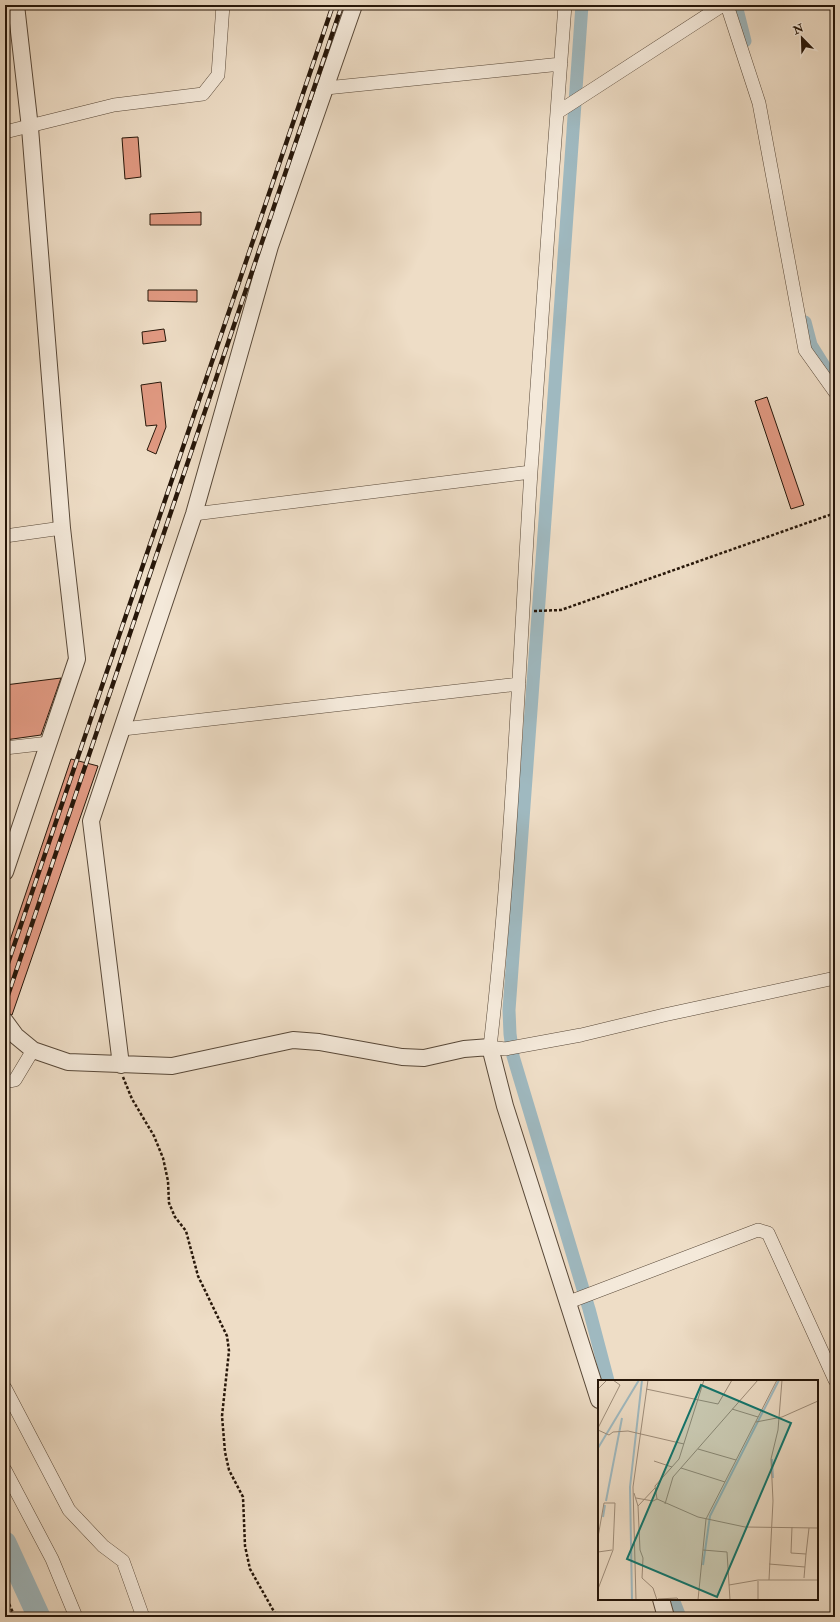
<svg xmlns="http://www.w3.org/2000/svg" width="840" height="1622" font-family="'IM FELL Double Pica',serif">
<rect width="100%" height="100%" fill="#eeddc6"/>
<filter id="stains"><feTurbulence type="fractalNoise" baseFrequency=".005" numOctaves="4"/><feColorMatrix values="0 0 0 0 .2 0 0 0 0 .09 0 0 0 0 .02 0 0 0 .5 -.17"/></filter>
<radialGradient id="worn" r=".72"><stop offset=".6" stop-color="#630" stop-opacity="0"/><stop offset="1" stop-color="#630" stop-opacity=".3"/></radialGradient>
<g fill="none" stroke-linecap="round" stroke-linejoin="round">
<!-- canal -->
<path stroke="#9fb9c0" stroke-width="13" d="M582 5C557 340 536 675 509 1010L510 1034 513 1056 589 1309 608 1381
M736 5 745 41
M805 322 811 345 826 369
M673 1599 680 1617"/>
<!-- river -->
<path stroke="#9fb9c0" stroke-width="23" d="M5 1543 39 1617"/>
</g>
<!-- building -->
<path fill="#e29a83" stroke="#261609" d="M138 137 141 177 125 179 122 138Z
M201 212V225H150V214Z
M148 290H197V302L148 301Z
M164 329 166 341 143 344 142 332Z
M161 382 166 427 156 454 147 450 157 425 146 426 141 385Z
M767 397 804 505 791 509 755 401Z
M61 678 41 735 5 740V685Z
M71 759 98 766 12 1015 5 1012V955Z"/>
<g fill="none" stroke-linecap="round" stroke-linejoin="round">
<!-- minor casing -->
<g stroke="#584838" stroke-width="14">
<path id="minor" d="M565 5C554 160 541 316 531 471 519 663 512 856 490 1047L505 1049 581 1035 664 1015 835 978
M727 5 759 103 805 350 835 392
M326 88 561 64
M558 112 723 5
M5 132 114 105 203 94 218 75 223 5
M194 514 531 472
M5 536 62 528
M123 729 519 684
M5 748 49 743
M5 1082 15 1080 33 1050
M569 1302 758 1230 768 1233 835 1380
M5 1388 69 1510 103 1546 123 1561 143 1617
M5 1470 52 1559 76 1617"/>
</g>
<!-- tertiary casing -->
<g stroke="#584838" stroke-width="18">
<path id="tertiary" d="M5 872 77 659 62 528 30 128 16 5
M5 1021 16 1036 33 1050 68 1062 172 1066 293 1040 319 1042 402 1057 424 1058 464 1049 490 1047 505 1106 599 1400
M121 1065 91 821 194 514 270 246 354 5
M661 1599 666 1617"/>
</g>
<!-- path -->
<path stroke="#261609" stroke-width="2.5" stroke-dasharray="3 2" stroke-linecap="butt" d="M534 611 561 610 835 513
M123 1077 132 1099 154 1136 163 1158 168 1181 169 1203 175 1217 186 1231 198 1276 227 1336 229 1351 222 1416 225 1452 229 1470 243 1497 245 1546 250 1569 277 1617
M5 1595 15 1617"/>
<!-- minor -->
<use href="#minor" stroke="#f4e9da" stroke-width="13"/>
<!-- tertiary -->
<use href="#tertiary" stroke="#f4e9da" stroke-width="16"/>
<!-- rail casing -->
<g stroke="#261609" stroke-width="4.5">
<path id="rail" d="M5 972 333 5
M5 1004 342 5"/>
</g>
<!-- rail -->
<use href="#rail" stroke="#f4e9da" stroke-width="3" stroke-dasharray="9" stroke-linecap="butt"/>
</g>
<!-- overview -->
<g transform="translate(598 1380)">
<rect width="220" height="220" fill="#eeddc6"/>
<path fill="none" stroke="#9fb9c0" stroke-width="2" d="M0 68 41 0M174 79 175 98M8 121 24 38M5 137 7 125M105 185 112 136 181 0M34 220 32 107 44 0"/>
<path fill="none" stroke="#9e8d7a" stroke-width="1" d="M106 0 81 79 57 106 59 119 100 137 147 147 220 148M0 9 9 0M48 9 120 24 134 0M134 29 160 37M158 42 184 37 220 21M0 48 22 5 15 0M0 50 11 55 15 52 30 51 86 64M100 69 138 80M56 81 74 87M83 88 127 102M36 113 40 126 42 170 45 178 44 198 55 208 59 220M38 118 55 121 59 119M67 124 75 97 160 0M40 126 57 108M194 147 193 173 208 174 206 198M0 157 6 123H17L15 170 0 209M105 170 129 172 132 220M0 172 14 170M208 174 211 148M171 184 207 187M171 200 175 121 173 79 180 50 184 0M160 201V220M131 205 160 200H220M60 219 79 218 81 220M38 220 35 107 50 0M100 220 108 139 179 0"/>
<path fill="#0f766e" fill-opacity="0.15" stroke="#0f766e" stroke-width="2" d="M103 5 193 43 119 217 29 179Z"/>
<rect width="220" height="220" fill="none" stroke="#261609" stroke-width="2"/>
</g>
<!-- margin -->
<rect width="840" height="1622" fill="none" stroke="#eeddc6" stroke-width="20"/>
<rect x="6" y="6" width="828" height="1610" fill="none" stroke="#261609" stroke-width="2"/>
<rect x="10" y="10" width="820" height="1602" fill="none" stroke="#261609"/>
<!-- north arrow -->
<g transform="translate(802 38) rotate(337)" stroke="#f4e9da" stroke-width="3" paint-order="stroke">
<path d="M0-3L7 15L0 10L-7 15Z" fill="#261609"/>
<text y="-6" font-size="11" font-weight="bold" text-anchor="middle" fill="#261609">N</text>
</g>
<rect width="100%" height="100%" filter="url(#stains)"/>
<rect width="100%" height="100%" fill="url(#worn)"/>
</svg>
